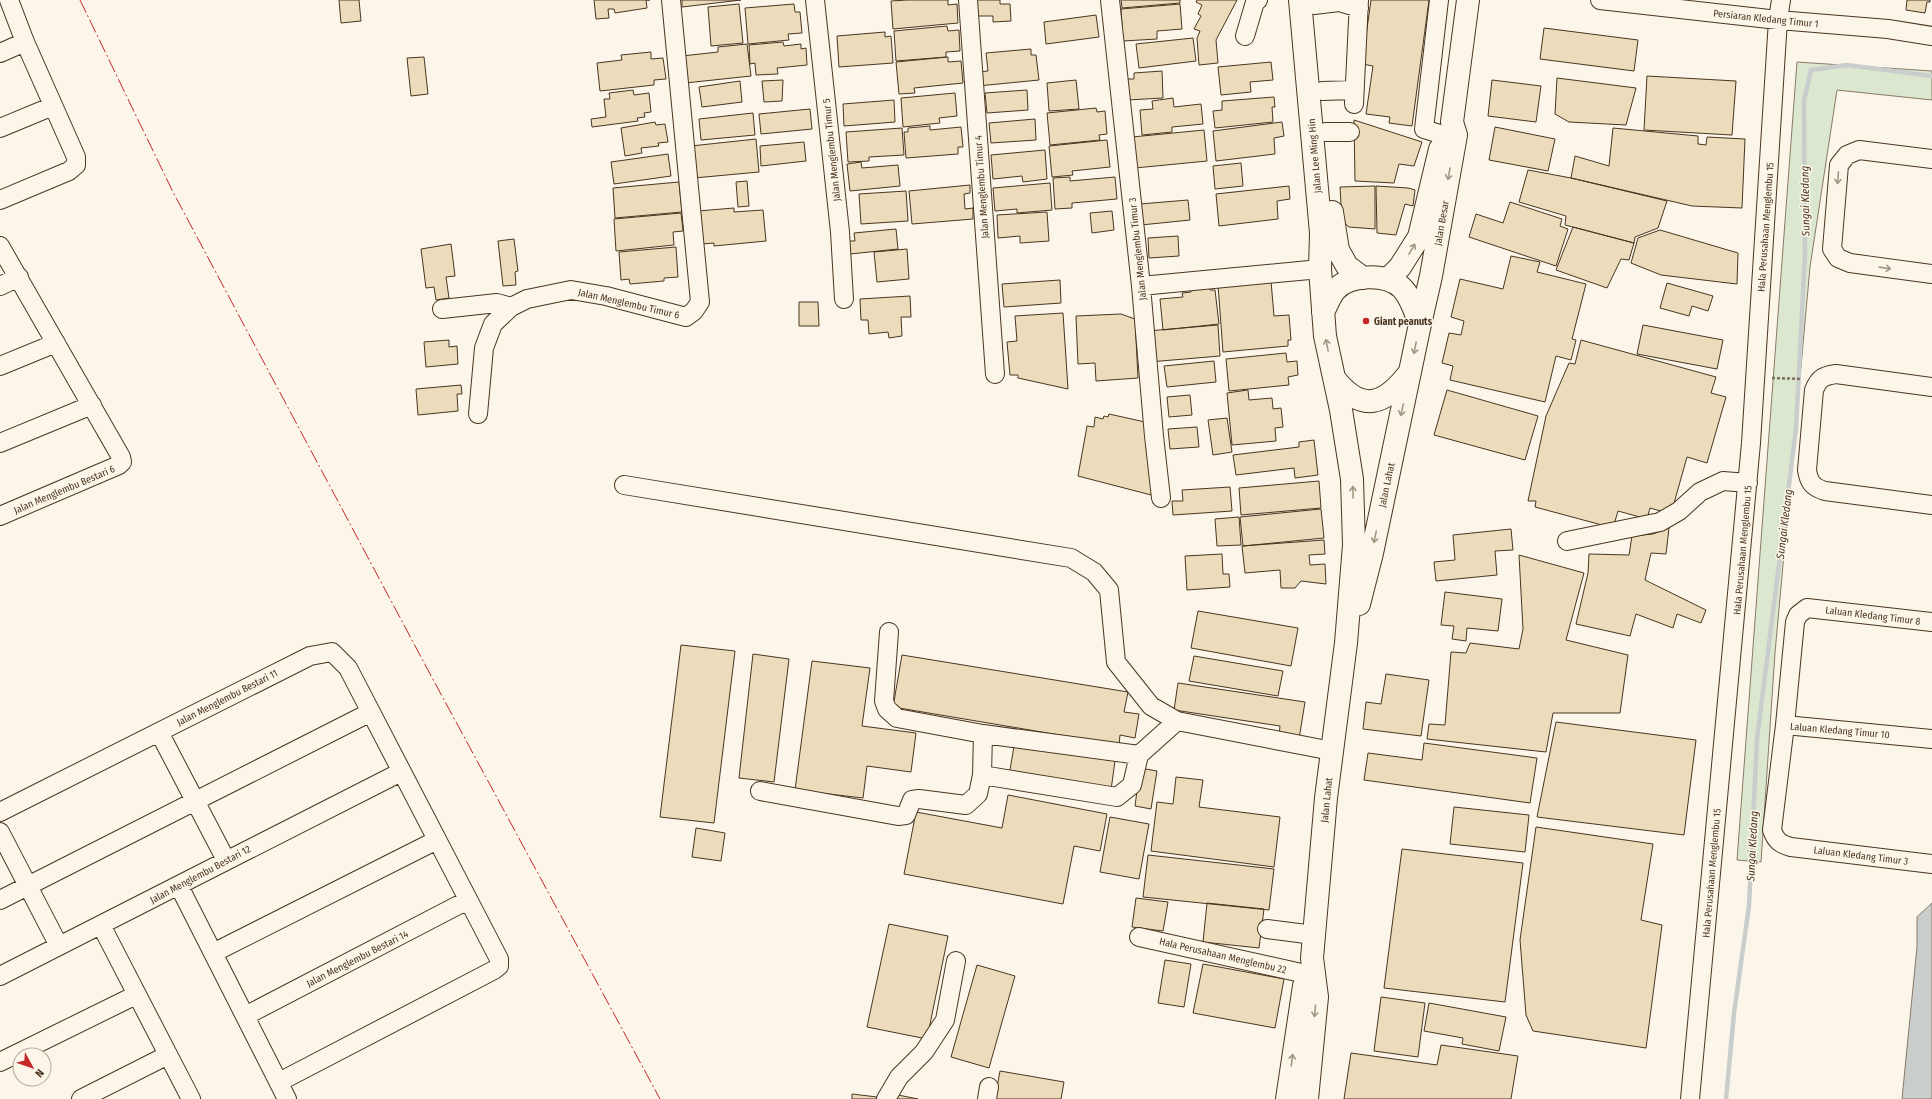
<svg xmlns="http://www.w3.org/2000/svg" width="1932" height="1099" font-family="'Fira Sans Condensed',sans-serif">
<rect width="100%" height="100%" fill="#fbf6e9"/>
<!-- green -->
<path fill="#dce7d0" stroke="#887966" d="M1797 62 1932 71V100L1837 90 1810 267 1775 653 1761 862 1737 860Z"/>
<!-- water -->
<path fill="#c9cecd" stroke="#887966" d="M1932 903V1099H1902L1917 947V917Z"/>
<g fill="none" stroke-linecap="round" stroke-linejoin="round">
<!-- stream -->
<path stroke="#c9cecd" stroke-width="4.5" d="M1726 1099 1734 1013 1749 906 1757 739 1796 429 1805 254 1804 101 1811 70 1847 65 1932 76"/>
</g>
<!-- building -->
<path fill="#ecdcbc" stroke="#4a3520" d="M339 0H359L361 21 341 23Z
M594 0H650H646L647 8 615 13 614 9H608L609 18 596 19Z
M682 0H741L682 7Z
M907 0H948V5L957 4 958 23 893 29 891 1Z
M976 0H1000V4H1010L1011 21 993 22V16H977Z
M1121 0H1180V3L1122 8Z
M1197 0H1237L1216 40 1218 63 1199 65 1197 38 1200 31 1194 29 1201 16 1198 14 1202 5 1196 2Z
M1371 0H1429L1412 126 1389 123 1390 117 1366 114 1373 66 1362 64Z
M1907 0H1930V2H1927L1925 13 1906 10Z
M739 4 743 43 711 46 708 7Z
M794 4 795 12H800L802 33 788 34 789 40 748 44 745 8Z
M1180 4 1182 29 1157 31V39L1123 41 1121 9Z
M1096 15 1099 37 1046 44 1044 22Z
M947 26 948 31 959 30 960 51 946 52V57L896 61 894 31Z
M1544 28 1638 40 1634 71 1540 59Z
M885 32V37L891 36 893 63 839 67 837 36Z
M1193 38 1196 61 1139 68 1136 44Z
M783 42 784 46 801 44V49L806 48 807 65 777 68 778 74 756 75 755 63 750 64 749 45Z
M747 44 751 76 685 83 682 56 718 52V47Z
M1031 49V55H1036L1039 80 978 86 977 72 988 71 986 53Z
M651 52V59L663 58 666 79 654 80V85L600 91 597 63 622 60 621 55Z
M424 57 428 94 411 96 407 58Z
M948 57V62L961 61 963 83 914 88 915 93 899 94 896 62Z
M1271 62 1273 80 1250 82 1251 92 1221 95 1218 67Z
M1162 71 1163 98 1127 100 1126 79H1134V73Z
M1647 76 1736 81 1732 135 1644 130Z
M1557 78 1636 88 1626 125 1569 122 1555 114Z
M783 80 782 101 764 102 762 81Z
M1076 80 1079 109 1049 111 1047 83Z
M1492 80 1541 86 1536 122 1488 116Z
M740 81 742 102 702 107 699 87Z
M633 90 634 95 649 93 651 112 644 113 645 117 637 118 638 121 592 127 591 119 606 117 604 99H610L609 93Z
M1027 90 1028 110 987 113 985 93Z
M955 93 957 116 939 118 940 123 903 127 901 98Z
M1274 97 1275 107H1272L1273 122 1215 128 1213 111 1222 110V101Z
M1173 98 1174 107 1201 104 1203 124 1172 127V132L1142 135 1140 110 1153 109 1152 101Z
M894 100 895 122 844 126 843 104Z
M1096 108 1097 112 1105 111 1107 134 1099 135 1100 140 1050 145 1047 113Z
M810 109 812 129 761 134 759 114Z
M753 113 755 135 701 140 699 119Z
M1035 119 1036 140 991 143 989 123Z
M1354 120 1422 142 1414 166 1399 164 1394 183 1355 181Z
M655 122 656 125 665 124 668 142 658 143 659 146 641 148 642 153 625 156 621 128Z
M1282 122 1284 136 1274 138 1275 154 1216 161 1213 131Z
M930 126V130L961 127 963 147H958V154L906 158 904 132H908V128Z
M1495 127 1555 139 1548 171 1489 160Z
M902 128 904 155 869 157V161L848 162 846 132Z
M1613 128 1698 136V144L1706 145 1707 137 1745 139 1742 208 1692 206 1571 178 1575 156 1609 166Z
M1204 130 1207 161 1135 168 1132 137Z
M756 139 759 172 694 178 691 146Z
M1107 140 1110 167 1072 171 1073 175 1052 177 1049 146Z
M804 142 806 161 761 166 760 146Z
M1045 150 1047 179 1023 182 1022 176 993 179 991 155Z
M668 154 671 176 614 184 611 162Z
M861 162 862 168 898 165 900 186 850 191 847 164Z
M1241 163 1243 186 1215 189 1213 166Z
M1528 170 1571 178 1667 201 1658 228 1635 237 1634 243 1565 225 1566 216 1519 202Z
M1070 177V181L1115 177 1117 199 1072 203V208L1055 209 1053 178Z
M747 181 749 206 738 207 736 182Z
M679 182 682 212 615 218 613 188Z
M1050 183 1052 210 1017 213V209L995 211 993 188Z
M970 185V193L964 194 965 209 973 208V219L912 224 909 191Z
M1289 186 1290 199 1277 201 1278 219 1219 226 1216 194Z
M1375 186V229L1349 227 1342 221 1340 187Z
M1376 186 1408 188 1415 190 1413 206 1405 204 1396 235 1377 233Z
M906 191 908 221 861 224 859 194Z
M1188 200 1190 220 1141 225 1140 204Z
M1510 202 1562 219 1560 226 1568 229 1556 266 1469 237 1476 214 1503 223Z
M734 208V212L763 210 766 241 714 246V243L701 244 698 211Z
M1112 211 1114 230 1092 233 1090 213Z
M1047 212 1049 241 1020 243V236L998 238 997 215Z
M681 213 683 231 673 232 674 245 616 251 614 219Z
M1573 227 1634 243 1629 260 1621 259 1607 288 1556 270Z
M896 229 898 249 850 254 848 241H855L854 233Z
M1660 230 1738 253 1737 284 1661 275 1631 263 1638 238Z
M1178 236 1179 256 1149 258 1148 238Z
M514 239 518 271 515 272 516 285 503 286 498 241Z
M451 244 455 276 446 277 449 298 436 300 434 287 426 288 421 249Z
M676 247 678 277 664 278V281L630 284 629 279 621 280 619 252Z
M907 249 909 279 877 282 874 252Z
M1511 256 1540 262 1537 272 1586 284 1572 339 1576 340 1571 360 1556 356 1545 402 1450 380 1453 366 1442 363 1449 333 1461 335 1464 321 1451 317 1460 279 1503 289Z
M1060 280 1061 303 1004 307 1002 284Z
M1271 281 1274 316 1289 315 1291 340H1288V346L1223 352 1218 285Z
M1210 282V290H1215L1219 324 1163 330 1160 299 1183 297 1182 293 1191 292V284Z
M1667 283 1713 296 1708 311 1692 306 1689 316 1660 308Z
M910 296 911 317H901L902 336 889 338 888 332 869 334 868 320H861L860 299Z
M799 302H818L819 326H799Z
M1063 313 1068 389 1018 378V375H1010L1007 342 1017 341 1015 316Z
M1121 314 1135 319 1138 378 1096 381 1095 363 1078 364 1076 316Z
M1218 325 1220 356 1149 362 1147 331Z
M1643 325 1723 340 1717 369 1637 354Z
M449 340V347L457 346 458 364 426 367 424 342Z
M1581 340 1716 377 1711 393 1726 397 1707 463 1687 457 1671 514 1650 508 1647 519 1618 511 1613 528 1535 507 1536 501H1528L1546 416 1569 363 1575 364Z
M1286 353 1287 362 1297 361 1298 375 1288 377 1289 385 1229 391 1226 359Z
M1214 361 1216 382 1167 387 1164 366Z
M461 385 462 394H457L458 411 418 415 416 389Z
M1248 390 1249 400 1272 398 1273 409 1281 408 1283 427 1275 428 1276 441 1232 445 1227 393Z
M1447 390 1538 416 1525 460 1434 435Z
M1190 395 1192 415 1169 417 1167 397Z
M1109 414 1145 422 1155 496 1078 476 1087 426 1094 427 1095 417 1103 419 1104 416 1108 417Z
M1227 418 1232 452 1213 455 1208 420Z
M1197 427 1199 447 1170 449 1168 429Z
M1314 440 1318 475 1295 478 1294 468 1236 475 1233 455 1299 447V442Z
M1319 481 1321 508 1241 515 1239 488Z
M1230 487 1232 511 1173 515 1172 501H1183L1182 490Z
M1321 509 1324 538 1243 546 1240 517Z
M1239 517 1241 545 1217 546 1215 519Z
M1669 528 1666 554 1651 553 1645 580 1706 610 1701 623 1677 614 1673 628 1636 614 1630 636 1576 624 1588 573 1589 554 1629 555 1632 536 1653 534Z
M1511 529 1513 550 1495 551 1497 575 1436 581 1434 562 1455 560 1453 535Z
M1324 540 1325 554 1309 555 1310 565 1325 564 1326 584 1301 581 1295 588H1281L1280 570 1245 573 1242 546Z
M1222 554 1223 574H1229L1230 587 1187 590 1185 556Z
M1519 555 1584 573 1566 640 1628 655 1620 713H1553L1546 752 1427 739 1429 724 1445 725 1451 652 1466 653 1470 643 1519 649 1523 629Z
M1445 592 1502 599 1498 631 1467 628 1466 641 1452 639 1454 626 1441 625Z
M1198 611 1298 628 1291 666 1191 648Z
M681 645 735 651 714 823 660 817Z
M753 654 789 659 774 782 739 778Z
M902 655 1128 692 1124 712 1139 714 1135 738 1120 735 1119 745 893 707Z
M1194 656 1283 671 1278 696 1189 681Z
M812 661 870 668 862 726 916 733 911 772 867 766 863 798 795 790Z
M1386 674 1429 680 1421 736 1363 729 1366 702 1381 704Z
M1178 683 1305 702 1299 739 1279 736 1280 726 1174 710Z
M1556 722 1696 740 1684 835 1537 817Z
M1424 743 1537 758 1530 803 1364 780 1368 753 1422 760Z
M1014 746 1115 761 1111 790 1009 776Z
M1140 768 1157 771 1151 809 1135 806Z
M1176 777 1203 780 1199 807 1280 817 1274 867 1151 851 1157 802 1173 804Z
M1008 795 1107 814 1100 851 1074 846 1063 904 904 874 916 812 1002 828Z
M1454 807 1529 815 1525 852 1450 844Z
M1110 817 1149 824 1139 879 1100 872Z
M1536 827 1653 844 1641 920 1662 925 1646 1048 1533 1031 1526 1015 1520 940Z
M696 828 725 833 721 861 692 857Z
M1402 849 1523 863 1505 1002 1384 988Z
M1148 855 1274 869 1269 910 1143 897Z
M1136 898 1168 902 1163 931 1132 927Z
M1207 903 1264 909 1259 948 1203 942Z
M889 924 948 936 927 1039 867 1027Z
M1165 960 1191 964 1184 1007 1158 1003Z
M1203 964 1284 979 1275 1028 1193 1013Z
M977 965 1015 976 989 1068 951 1057Z
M1381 997 1425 1003 1418 1057 1374 1051Z
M1429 1003 1506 1017 1499 1051 1462 1044 1463 1038 1424 1031Z
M1441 1045 1518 1056 1511 1099H1344L1351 1053 1437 1065Z
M1000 1071 1064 1082 1061 1099H995Z
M852 1094 877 1097 876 1099H852Z
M898 1095 918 1099H897Z"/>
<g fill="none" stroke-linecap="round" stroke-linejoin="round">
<!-- minor casing -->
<g stroke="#4a3520" stroke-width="20">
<path id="minor" d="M815 0 840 232 844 299
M968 0 995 374
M1110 0 1141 286 1154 436 1161 498
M1439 0 1424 129 1443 135
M1600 0 1778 20 1888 29 1932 36
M1314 5 1339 2 1359 8
M1245 36 1255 2 1258 0
M0 53 25 42
M1322 91 1354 90
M1354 104 1359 0
M0 128 53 106
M1325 132H1350
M1932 159 1859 150 1847 155 1839 165 1832 249 1838 258 1850 263 1932 274
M0 200 69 171 76 165V157L25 42 9 0
M0 246 121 457 122 462 119 465 0 516
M0 286 19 277
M1141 286 1320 269
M442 309 497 303 511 307
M0 366 56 343
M1932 387 1836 374C1823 376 1819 378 1814 390L1807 470C1809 482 1812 487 1825 491L1932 505
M478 414 484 348 493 324 511 307 527 299 571 290 606 296 686 317 694 311 700 302 671 0
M0 443 92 405
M624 485 1071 558 1094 572 1109 590 1116 662 1151 706 1177 721 1332 751
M1567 541 1660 522 1679 511 1700 492 1723 481 1748 483
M889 632 884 701 887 709 897 718 983 734
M1785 725 1795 622 1798 615 1807 608 1932 622
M159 732 226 860
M1932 739 1785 725 1772 830C1776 841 1780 844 1791 847L1932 864
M982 775 983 734 1139 755
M760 791 898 816 906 815 912 800 919 799 966 805 978 794 982 775 1117 797 1132 785 1139 755 1177 721
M0 812 310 656 332 652 348 668 499 959V966L494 970 279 1082
M0 832 59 946
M179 886 287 1099
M0 900 371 712
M101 925 191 1099
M1267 929 1314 935
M1139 937 1306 974
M213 953 437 840
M0 976 401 772
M245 1016 468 900
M0 1062 136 995
M81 1099 168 1055
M886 1099 899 1077 924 1052 945 1020 956 961
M987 1099 989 1087
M1690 1099 1751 443 1778 20 1781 0"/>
</g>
<!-- major casing -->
<g stroke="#4a3520" stroke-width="24">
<path id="major" d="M1300 0 1321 233 1320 269 1325 336 1341 410 1352 479 1354 545 1346 643 1326 798 1312 958 1317 997 1307 1099
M1332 212 1338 250 1347 266 1363 278
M1388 279 1400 267 1419 237 1440 149
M1323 312C1327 305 1330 296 1335 290 1350 274 1386 273 1402 288 1411 297 1415 312 1420 324
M1334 378C1362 414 1385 405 1410 372
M1359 604 1372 553 1420 324 1431 276 1456 135 1452 122 1468 0
M1287 1099 1304 986"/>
</g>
<!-- path -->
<path stroke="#7f6f5c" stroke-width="2.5" stroke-dasharray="3 2" stroke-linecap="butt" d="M1772 378 1801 379"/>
<!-- minor -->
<use href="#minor" stroke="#fbf6e9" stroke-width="18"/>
<!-- major -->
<use href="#major" stroke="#fbf6e9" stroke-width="22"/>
<!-- power -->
<path stroke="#c62828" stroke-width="1" stroke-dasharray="14 3 2 3" stroke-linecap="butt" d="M80 0 173 192 429 672 660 1099"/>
</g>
<!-- one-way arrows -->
<defs><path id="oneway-shaft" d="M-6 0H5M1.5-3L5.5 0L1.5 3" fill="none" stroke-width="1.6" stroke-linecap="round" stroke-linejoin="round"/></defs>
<g stroke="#a29684">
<use href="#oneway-shaft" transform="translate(1449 174) rotate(100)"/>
<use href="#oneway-shaft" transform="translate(1838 178) rotate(94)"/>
<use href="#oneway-shaft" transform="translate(1412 249) rotate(-60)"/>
<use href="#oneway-shaft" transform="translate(1885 268) rotate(8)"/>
<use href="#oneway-shaft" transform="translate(1327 345) rotate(-101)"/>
<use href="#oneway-shaft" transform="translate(1415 348) rotate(101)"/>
<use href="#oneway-shaft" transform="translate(1402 410) rotate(102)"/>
<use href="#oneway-shaft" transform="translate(1353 492) rotate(-91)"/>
<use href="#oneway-shaft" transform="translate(1375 537) rotate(102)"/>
<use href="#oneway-shaft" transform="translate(1315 1011) rotate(95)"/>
<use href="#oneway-shaft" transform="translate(1292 1060) rotate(-82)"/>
</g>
<!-- markers -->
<circle fill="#c62828" stroke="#fbf6e9" stroke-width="1.5" cx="1366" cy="321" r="4"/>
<g text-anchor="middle" stroke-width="3" stroke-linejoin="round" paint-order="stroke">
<!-- street labels -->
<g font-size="10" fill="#4a3520" stroke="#fbf6e9">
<text transform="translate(1766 18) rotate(6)" y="4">Persiaran Kledang Timur 1</text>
<text transform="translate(831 150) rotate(-96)" y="4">Jalan Menglembu Timur 5</text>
<text transform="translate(1314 156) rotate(-95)" y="4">Jalan Lee Ming Hin</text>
<text transform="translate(981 187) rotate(-94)" y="4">Jalan Menglembu Timur 4</text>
<text transform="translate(1441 223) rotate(-80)" y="4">Jalan Besar</text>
<text transform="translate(1765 227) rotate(-86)" y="4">Hala Perusahaan Menglembu 15</text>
<text transform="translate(1137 249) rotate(-96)" y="4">Jalan Menglembu Timur 3</text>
<text transform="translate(629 303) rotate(13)" y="4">Jalan Menglembu Timur 6</text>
<text transform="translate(1386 485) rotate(-78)" y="4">Jalan Lahat</text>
<text transform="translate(64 489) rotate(-23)" y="4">Jalan Menglembu Bestari 6</text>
<text transform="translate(1742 550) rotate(-85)" y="4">Hala Perusahaan Menglembu 15</text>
<text transform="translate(1873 615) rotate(7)" y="4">Laluan Kledang Timur 8</text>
<text transform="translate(227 697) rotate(-27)" y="4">Jalan Menglembu Bestari 11</text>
<text transform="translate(1840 730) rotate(5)" y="4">Laluan Kledang Timur 10</text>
<text transform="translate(1326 800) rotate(-84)" y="4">Jalan Lahat</text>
<text transform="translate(1861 855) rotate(7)" y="4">Laluan Kledang Timur 3</text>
<text transform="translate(1711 873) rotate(-85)" y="4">Hala Perusahaan Menglembu 15</text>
<text transform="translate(200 874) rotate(-28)" y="4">Jalan Menglembu Bestari 12</text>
<text transform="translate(1223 955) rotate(13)" y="4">Hala Perusahaan Menglembu 22</text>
<text transform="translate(357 958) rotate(-27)" y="4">Jalan Menglembu Bestari 14</text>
</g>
<!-- poi labels -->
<g font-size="10" font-weight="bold" fill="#4a3520" stroke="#fbf6e9" text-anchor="start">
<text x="1374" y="325">Giant peanuts</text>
</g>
<!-- water labels -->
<g font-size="11" font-style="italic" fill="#4a3520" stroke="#fbf6e9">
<text transform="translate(1805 201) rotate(-91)" y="4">Sungai Kledang</text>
<text transform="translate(1784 524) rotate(-83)" y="4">Sungai Kledang</text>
<text transform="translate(1752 846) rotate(-87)" y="4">Sungai Kledang</text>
</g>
</g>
<!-- north arrow -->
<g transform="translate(32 1067) rotate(130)"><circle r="19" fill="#fbf6e9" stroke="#b4a999"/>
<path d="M0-3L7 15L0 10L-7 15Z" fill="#c62828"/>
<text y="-6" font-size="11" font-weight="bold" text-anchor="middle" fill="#4a3520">N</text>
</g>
</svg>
